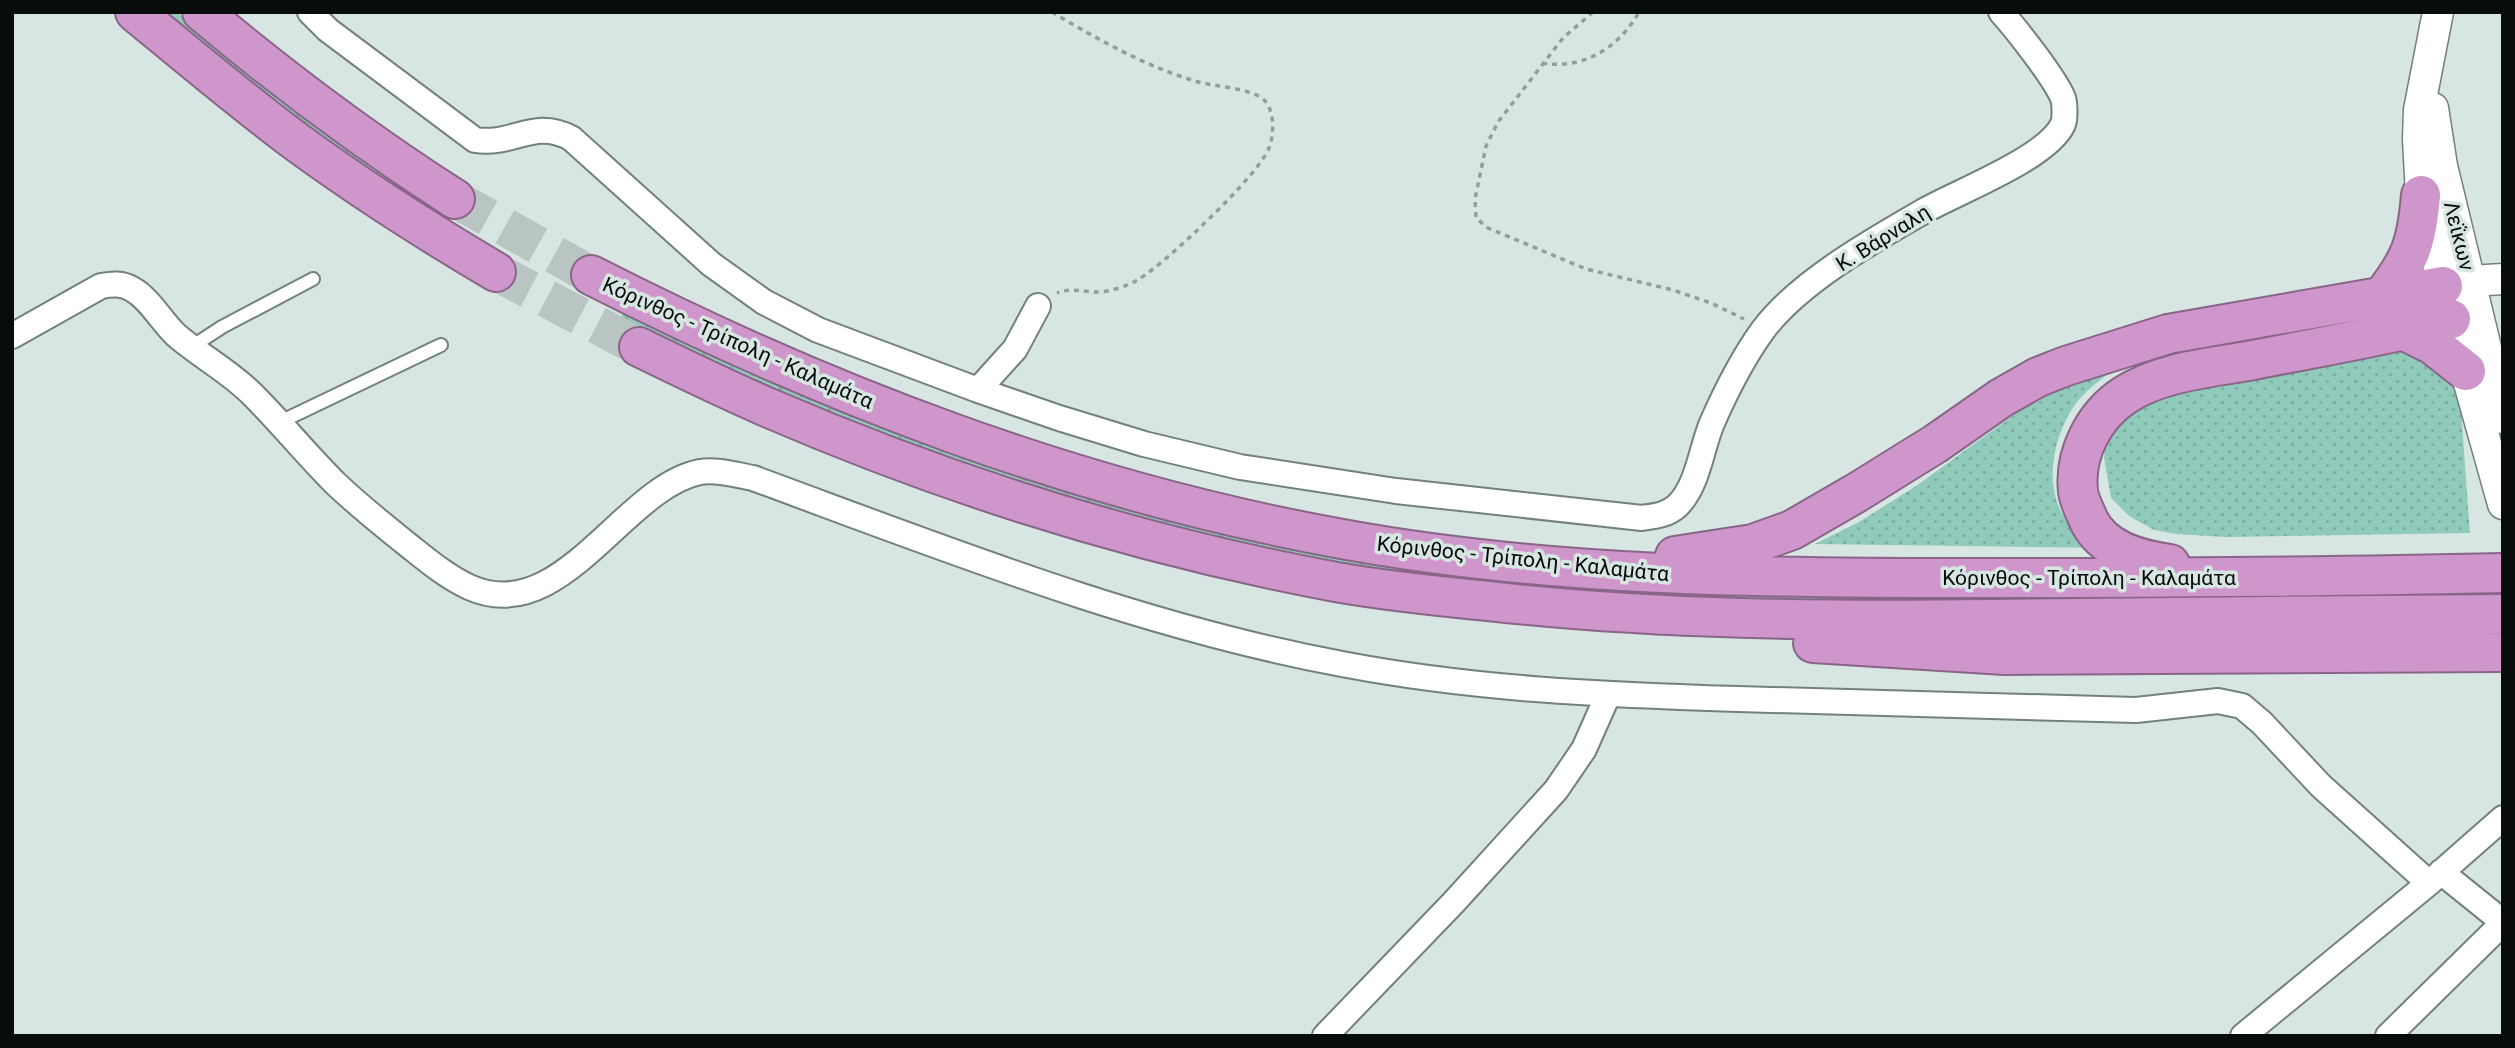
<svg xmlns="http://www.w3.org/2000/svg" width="2515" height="1048" font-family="Roboto,sans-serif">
<defs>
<pattern id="grass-dots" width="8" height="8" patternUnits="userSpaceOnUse" patternTransform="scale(1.75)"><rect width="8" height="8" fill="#90cabb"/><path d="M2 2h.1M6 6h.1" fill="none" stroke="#7bac9f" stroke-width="1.8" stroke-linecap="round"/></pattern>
</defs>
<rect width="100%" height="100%" fill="#d7e6e2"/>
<!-- grass -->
<path fill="url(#grass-dots)" d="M159 12H177L242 67 447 212 442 223 389 189Z
M624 309 1269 541 2503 587V598L1738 603 1423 579 1267 552 1043 492 848 424 620 320Z
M2405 346 2445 370 2460 398 2470 533 2225 537 2176 534 2154 530 2129 516 2111 498 2104 458 2106 439 2119 418 2159 391Z
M2122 363C2106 376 2086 389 2074 406 2051 441 2041 495 2073 528 2082 537 2100 542 2112 548L1815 544 1859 522 1916 486 2018 412 2058 390Z"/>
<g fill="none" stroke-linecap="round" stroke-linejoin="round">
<!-- motorway-tunnel -->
<path stroke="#b8c5c2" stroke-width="38" stroke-dasharray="38 19" stroke-linecap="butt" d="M455 199 591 275
M496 272 639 347"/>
<!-- service casing -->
<g stroke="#73817d" stroke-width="16">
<path id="service" d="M193 346 222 327 313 279
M278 423 441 345"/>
</g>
<!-- minor casing -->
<g stroke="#73817d" stroke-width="28">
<path id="minor" d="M310 12 328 30 475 140C514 146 533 118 571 138L711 264 764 302 818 330 978 390 1059 418 1144 444 1240 467 1396 491 1642 518C1655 516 1667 515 1677 506 1698 486 1701 449 1712 423 1726 391 1742 359 1763 330 1799 282 1872 241 1924 211 1957 192 2048 158 2063 124 2065 119 2065 104 2063 98 2054 77 2017 30 2001 12
M12 336 101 286C112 284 122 283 132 289 150 299 161 321 176 335 200 356 229 371 252 394 280 422 306 454 335 483 358 505 383 525 408 545 427 560 447 577 469 587 561 629 623 487 700 472 717 469 736 475 753 478 946 549 1139 626 1342 664 1472 689 1605 695 1738 699 1870 703 2003 706 2136 710L2218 701 2242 706 2262 723 2321 786 2429 883
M978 390 1015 349 1038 306
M2441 872 2503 922
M1325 1036 1454 902 1556 790 1584 749 1608 695
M2243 1036 2429 883 2503 818
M2388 1036 2503 923"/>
</g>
<!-- tertiary casing -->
<g stroke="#73817d" stroke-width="33">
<path id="tertiary" d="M2438 12 2419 110 2418 139 2421 195 2451 319 2503 504
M2433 108 2442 166 2503 418
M2451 285 2470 281 2503 279"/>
</g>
<!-- motorway casing -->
<g stroke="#896687" stroke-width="42">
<path id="motorway" d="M135 12C186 54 237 97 290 137 356 186 425 230 496 272
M202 12C283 80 366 142 455 199
M591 275C830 397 1078 491 1342 539 1549 577 1761 578 1971 578 2148 578 2325 577 2503 573
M2381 298C2411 260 2417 243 2421 195
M2405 331 2433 345 2466 371
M639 347C682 368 725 389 769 408 950 486 1143 546 1336 582 1386 591 1437 596 1488 601 1657 620 1826 621 1995 619 2164 617 2334 615 2503 614
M1675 556 1753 544 1792 530 1856 493 1935 444 2001 398 2038 377 2066 366 2168 334 2443 286
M2170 564C2140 560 2104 551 2089 521 2085 511 2079 501 2078 491 2074 454 2094 415 2125 395 2162 371 2211 368 2253 360 2319 347 2386 336 2451 319
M1813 643 2005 655 2503 652"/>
</g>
<!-- path -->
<path stroke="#939e9b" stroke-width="3.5" stroke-dasharray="5 5" stroke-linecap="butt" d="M1052 12C1097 39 1145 66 1195 81 1214 87 1254 88 1265 101 1275 112 1274 135 1269 148 1259 175 1166 263 1139 279 1128 286 1107 293 1094 292 1081 291 1070 288 1057 293
M1593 12 1563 38 1498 122 1486 146 1475 199 1476 218 1488 228 1586 269 1673 290 1711 303 1744 319
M1542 63C1583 70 1619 48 1639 12"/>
<!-- service -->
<use href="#service" stroke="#fff" stroke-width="12"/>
<!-- minor -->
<use href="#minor" stroke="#fff" stroke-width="24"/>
<!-- tertiary -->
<use href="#tertiary" stroke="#fff" stroke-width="30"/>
<!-- motorway -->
<use href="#motorway" stroke="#ce96ca" stroke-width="38"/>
</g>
<g text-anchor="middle" stroke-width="7" stroke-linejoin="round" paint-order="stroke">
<!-- street labels -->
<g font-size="21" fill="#080c0b" stroke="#d7e6e2">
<text transform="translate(2459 236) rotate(76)" y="7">Λεΐκων</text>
<text transform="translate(1883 238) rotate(-32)" y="7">Κ. Βάρναλη</text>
<text transform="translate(738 343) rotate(24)" y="7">Κόρινθος - Τρίπολη - Καλαμάτα</text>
<text transform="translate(1523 559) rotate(6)" y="7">Κόρινθος - Τρίπολη - Καλαμάτα</text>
<text x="2089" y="585">Κόρινθος - Τρίπολη - Καλαμάτα</text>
</g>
</g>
<!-- border -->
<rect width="2515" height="1048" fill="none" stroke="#080c0b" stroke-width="28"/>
</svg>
